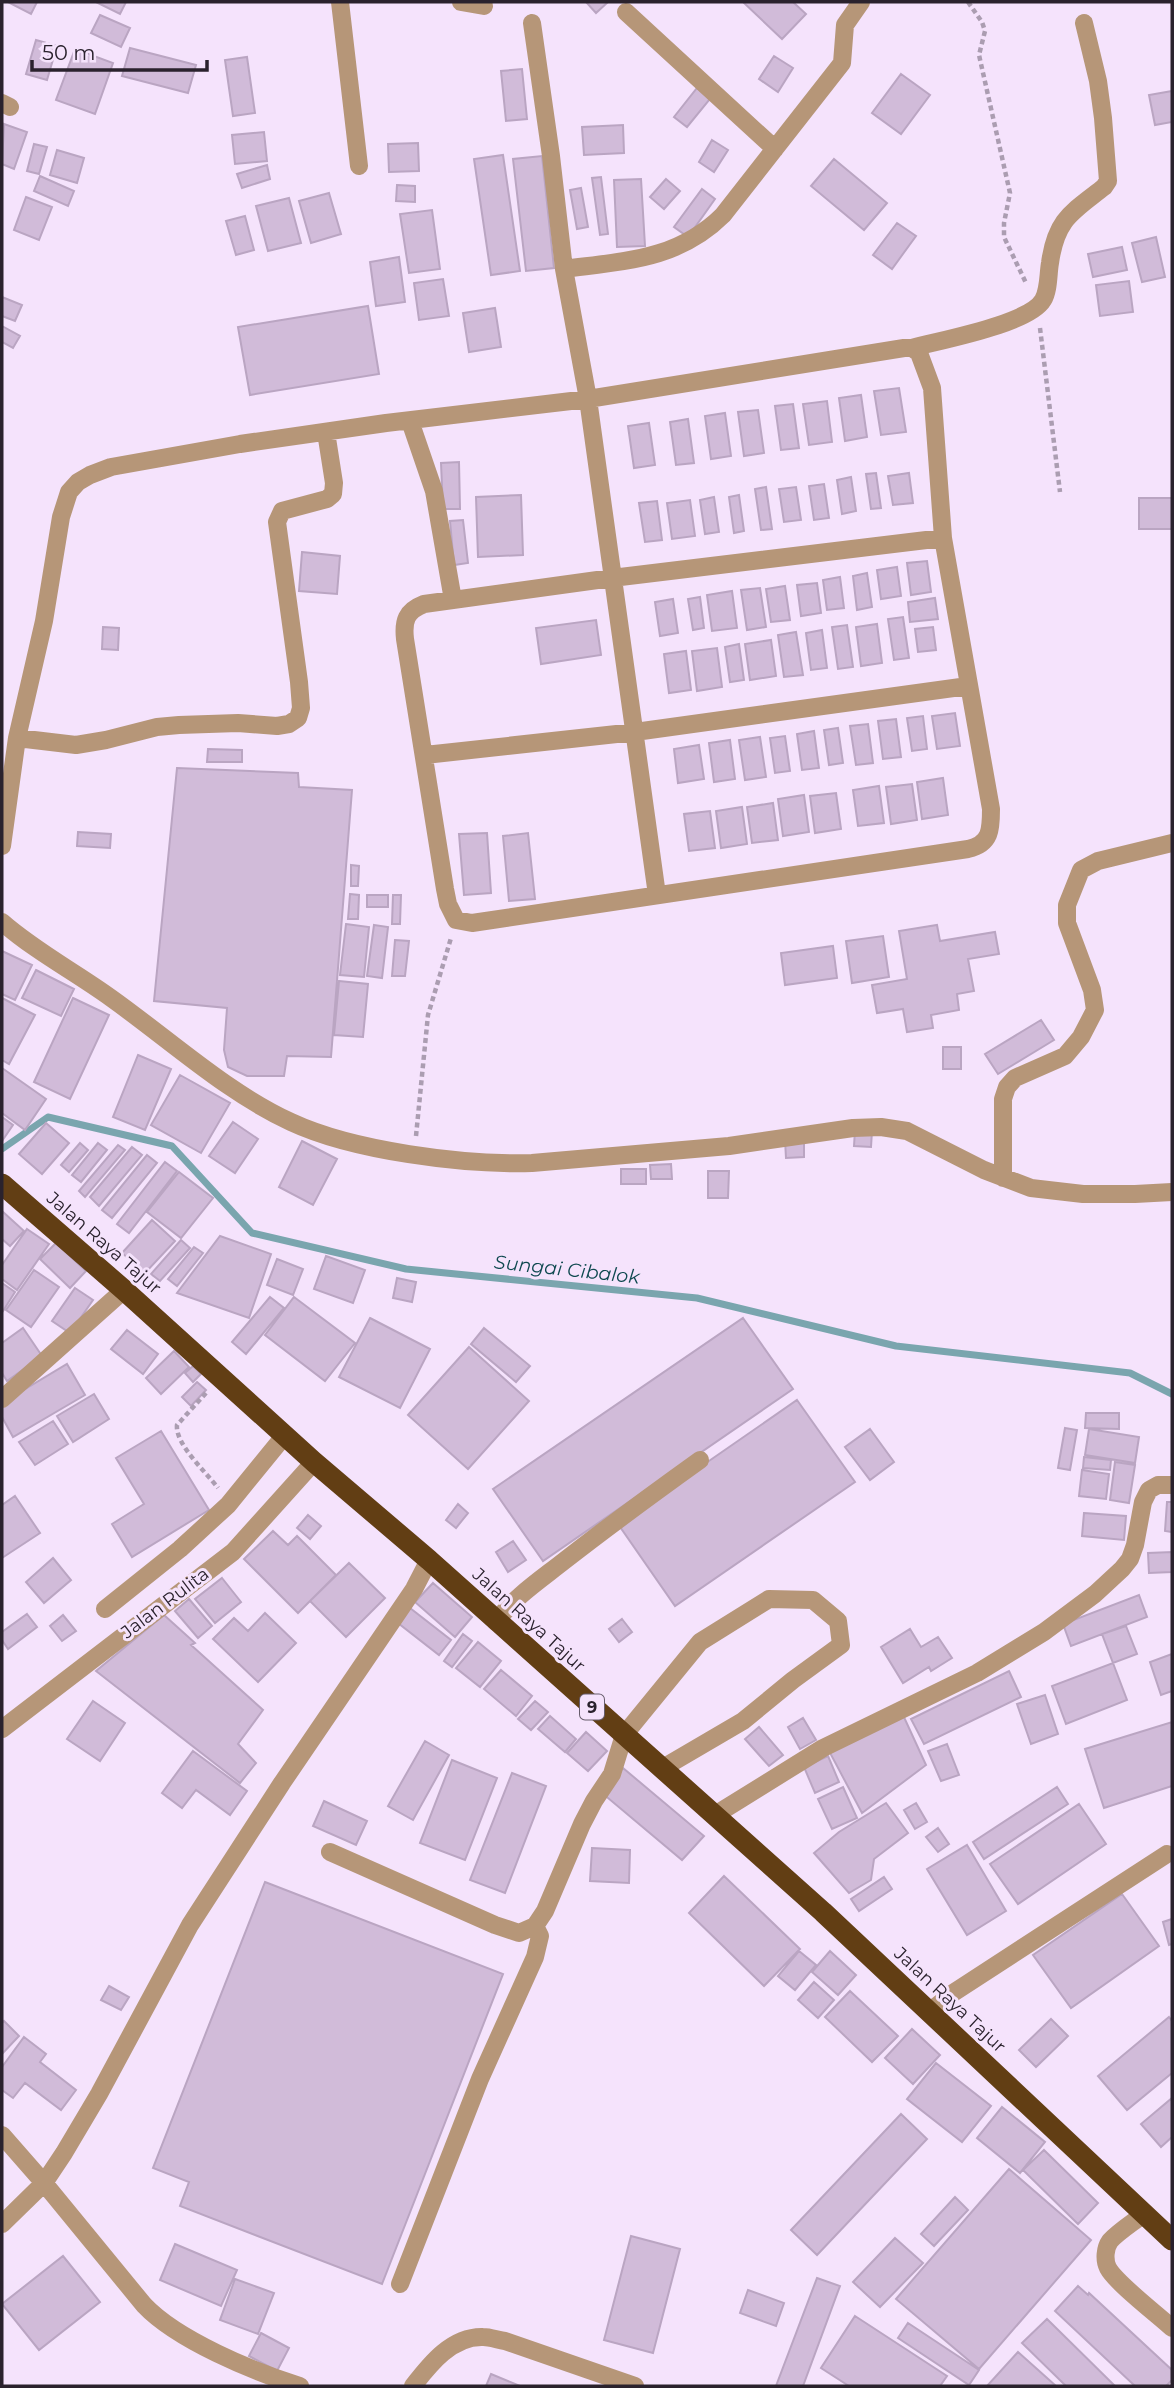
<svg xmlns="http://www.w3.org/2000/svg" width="1174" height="2388" font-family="Montserrat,sans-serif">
<rect width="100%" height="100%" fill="#f5e3fc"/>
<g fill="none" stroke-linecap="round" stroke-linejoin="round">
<!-- stream -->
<path stroke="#7aa5ae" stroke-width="7" d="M2 1149 48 1117 172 1146 252 1233 406 1269 697 1298 896 1346 1130 1373 1172 1394"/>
</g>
<!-- building -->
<path fill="#d1bbd9" stroke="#baa5c2" stroke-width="2" d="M8 2H37L31 14Z
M96 2H126L120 14Z
M586 2H608L596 13Z
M743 2H793L806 14 782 39Z
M100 15 130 28 121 47 91 33Z
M36 40 57 46 47 80 26 74Z
M130 48 196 65 188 93 122 76Z
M75 49 113 63 95 114 56 100Z
M774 56 793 68 778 92 759 79Z
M247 57 255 113 233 116 225 60Z
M522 69 527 119 506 121 501 71Z
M901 74 930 95 901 134 872 113Z
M697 88 710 99 687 127 674 117Z
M1172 91V122L1155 125 1149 95Z
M4 124 27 132 14 169 2 164Z
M623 125 624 153 584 155 582 127Z
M264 132 267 161 235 164 232 135Z
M712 140 728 150 714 172 699 162Z
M418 143 419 171 389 172 388 144Z
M34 144 47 147 39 174 27 171Z
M57 150 84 158 77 183 50 175Z
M503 155 520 271 491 275 474 159Z
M542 156 554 268 526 271 513 159Z
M834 159 887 203 864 230 811 186Z
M267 165 270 179 242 188 237 174Z
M40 176 74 191 68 206 34 191Z
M601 177 608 234 600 235 592 178Z
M641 179 645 246 617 247 614 180Z
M666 179 680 191 664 209 650 197Z
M397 185 415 186V202L396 201Z
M581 188 588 227 577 229 570 190Z
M702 189 715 199 688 237 674 227Z
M329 193 341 234 311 243 299 201Z
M26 197 52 207 39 240 14 230Z
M289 198 301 243 268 251 256 206Z
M432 210 440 269 409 273 400 214Z
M245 216 254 250 236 255 226 221Z
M897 223 916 236 892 269 873 255Z
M1156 237 1165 277 1142 282 1132 243Z
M1122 247 1127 270 1093 277 1088 254Z
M399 257 405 302 376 306 370 262Z
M443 279 449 316 419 320 414 283Z
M1129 281 1133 312 1100 316 1096 285Z
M2 297 22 305 15 321 2 316Z
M368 306 379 374 250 395 238 327Z
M495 308 501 347 469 352 463 313Z
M2 326 20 336 13 348 2 342Z
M899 388 906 432 881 435 874 391Z
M861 395 867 437 845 441 839 398Z
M827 401 832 442 809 445 803 404Z
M793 404 799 448 781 450 775 406Z
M758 410 764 453 744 456 738 412Z
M725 413 731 456 711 459 705 416Z
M688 419 694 463 676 465 670 422Z
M649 423 655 465 634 468 628 426Z
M459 462 460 509H443L441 463Z
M876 473 881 508 871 509 866 474Z
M909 473 913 503 893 505 888 476Z
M851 477 856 511 842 514 837 480Z
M824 484 829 518 814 520 809 486Z
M766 487 772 529 761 530 755 489Z
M796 487 801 520 784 522 779 489Z
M521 495 523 555 478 557 476 497Z
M739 495 744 531 734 533 729 497Z
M714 497 719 532 705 534 700 500Z
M1139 498H1172V529H1139Z
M690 500 695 536 672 539 667 503Z
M657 501 662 540 645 542 639 503Z
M463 520 468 563 454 565 450 521Z
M302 552 340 556 337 594 299 591Z
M927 561 931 592 911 595 907 563Z
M897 567 901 596 881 599 877 570Z
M867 573 872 607 857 610 853 576Z
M840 577 844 608 827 610 823 580Z
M817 583 821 613 801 616 797 585Z
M785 586 790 620 771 622 766 589Z
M760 588 766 627 747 630 741 590Z
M732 591 737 628 712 631 707 595Z
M700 597 704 628 693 630 688 599Z
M935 598 938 619 910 622 908 602Z
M673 599 678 633 660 636 655 602Z
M903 617 909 658 894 660 888 619Z
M596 620 601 655 541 664 536 628Z
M877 624 882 663 861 666 856 627Z
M847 625 853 667 838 669 832 627Z
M103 627 119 628 118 650 102 649Z
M933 627 936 650 918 652 915 629Z
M822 630 827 668 811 670 806 633Z
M796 632 803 675 784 677 778 635Z
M771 640 776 676 750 680 745 644Z
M739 644 744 680 730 682 725 647Z
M717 648 722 687 697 691 692 651Z
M686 651 691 690 669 693 664 654Z
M955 713 960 746 937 749 932 716Z
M923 716 927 749 912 751 907 718Z
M896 719 901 757 883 759 878 721Z
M868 724 873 763 856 765 850 726Z
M838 728 843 763 829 765 824 730Z
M814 731 819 768 802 770 797 734Z
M785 736 790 771 775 773 770 738Z
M760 737 766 777 745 780 739 740Z
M730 740 735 779 714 782 709 743Z
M699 745 704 779 678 783 674 749Z
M208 749 242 750V762H207Z
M177 768 298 773 299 787 352 790 331 1057 287 1056 284 1076H247L228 1067 224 1050 227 1008 154 1001Z
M943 778 948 815 922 819 917 782Z
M912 784 917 820 891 824 886 787Z
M879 786 884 823 858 826 853 790Z
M836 793 841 829 815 833 810 796Z
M804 795 809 832 783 836 778 799Z
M773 803 778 840 752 843 747 807Z
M742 807 747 844 721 848 716 811Z
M710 811 715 848 689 851 684 814Z
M78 832 111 834 110 848 77 846Z
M487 833 491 893 464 895 459 834Z
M528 833 535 899 509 901 503 836Z
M351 865 359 866 358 886H351Z
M350 894 359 895 358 919H348Z
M367 895H388V907H367Z
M393 895H401L400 924H392Z
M346 924 369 927 364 977 340 975Z
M374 925 388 927 382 978 367 976Z
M937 925 940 941 995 932 999 954 968 959 974 991 957 994 959 1010 931 1015 933 1028 907 1032 903 1009 877 1013 872 985 907 979 899 931Z
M883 936 889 977 852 983 846 941Z
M395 940 409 941 405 976H392Z
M833 946 837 978 785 985 781 953Z
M2 951 32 965 15 1000 2 994Z
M36 970 74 989 61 1016 22 998Z
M339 981 368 984 363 1037 334 1035Z
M2 998 35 1015 9 1064 2 1060Z
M73 998 109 1015 70 1099 34 1082Z
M1041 1020 1054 1040 998 1074 985 1054Z
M943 1047H961V1069H943Z
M138 1055 171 1069 145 1130 113 1117Z
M2 1068 46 1099 25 1130 2 1113Z
M180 1075 230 1103 201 1153 151 1125Z
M2 1117 13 1125 2 1141Z
M233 1122 258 1139 235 1173 209 1156Z
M46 1123 69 1143 42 1174 19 1154Z
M855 1130 872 1131 871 1147 854 1146Z
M785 1140H804V1157L786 1158Z
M302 1141 337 1159 313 1205 279 1187Z
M80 1143 88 1150 69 1172 61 1165Z
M98 1143 107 1150 81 1182 72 1175Z
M118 1145 125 1150 85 1197 79 1191Z
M132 1147 142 1155 99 1206 90 1197Z
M147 1155 157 1163 112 1218 102 1210Z
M165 1162 177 1171 129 1233 117 1224Z
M671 1164 672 1179H651L650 1165Z
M621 1169H646V1184H621Z
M708 1171H729L728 1198H708Z
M179 1172 213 1198 181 1238 147 1212Z
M2 1211 24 1231 10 1246 2 1239Z
M152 1220 175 1241 145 1273 122 1253Z
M27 1229 49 1244 17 1290 2 1279V1265Z
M220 1236 271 1254 249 1318 177 1293Z
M181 1240 190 1248 160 1281 151 1274Z
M56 1243 86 1271 70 1288 40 1259Z
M194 1247 203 1253 177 1286 168 1279Z
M326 1256 365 1270 353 1303 314 1289Z
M277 1259 303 1269 293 1295 267 1285Z
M34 1270 59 1287 31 1327 6 1310Z
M397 1278 416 1282 412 1302 393 1298Z
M2 1283 15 1292 3 1311 2 1310Z
M75 1288 93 1300 70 1333 52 1321Z
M270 1297 284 1308 246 1354 232 1342Z
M294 1297 355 1343 325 1381 265 1335Z
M370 1318 430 1349 400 1408 339 1377Z
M743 1318 793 1389 543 1561 493 1489Z
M23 1328 42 1356 7 1381 2 1373V1343Z
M484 1328 530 1366 516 1382 471 1344Z
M127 1330 158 1354 143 1374 111 1349Z
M469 1347 529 1401 468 1469 408 1415Z
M174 1351 189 1367 161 1394 146 1378Z
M67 1364 85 1395 13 1437 2 1417V1403Z
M193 1366 201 1374 193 1382 185 1373Z
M197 1382 206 1390 191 1406 182 1397Z
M94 1394 109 1419 73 1442 57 1416Z
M797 1400 855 1482 675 1606 618 1524Z
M1086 1413H1119V1429L1085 1428Z
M53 1421 68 1444 35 1465 19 1442Z
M1065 1428 1077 1430 1070 1470 1058 1468Z
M870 1429 894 1462 870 1480 845 1447Z
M1089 1429 1139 1437 1135 1463 1085 1455Z
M161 1431 209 1510 132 1557 112 1524 144 1504 116 1458Z
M1084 1457 1111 1460 1110 1470 1083 1468Z
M1115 1462 1135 1465 1129 1503 1110 1500Z
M1082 1470 1109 1474 1106 1499 1079 1496Z
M15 1496 40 1533 2 1558V1505Z
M1167 1502H1172V1532L1165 1531Z
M458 1504 468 1513 456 1528 446 1520Z
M1084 1513 1126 1516 1124 1540 1082 1536Z
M308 1515 321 1526 310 1539 297 1528Z
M273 1531 288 1545 297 1536 336 1575 298 1613 244 1559Z
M513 1541 526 1560 508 1572 496 1552Z
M1172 1552V1572L1149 1573 1148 1553Z
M53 1558 71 1580 44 1603 26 1582Z
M349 1563 385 1598 346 1637 310 1601Z
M222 1578 241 1602 215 1623 195 1599Z
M433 1583 472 1617 455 1637 415 1602Z
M1139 1595 1147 1617 1071 1646 1063 1624Z
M189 1599 212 1626 198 1638 175 1611Z
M410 1608 451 1640 439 1655 398 1623Z
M265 1613 296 1643 258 1682 213 1639 234 1618 248 1631Z
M27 1614 37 1627 8 1649 2 1640V1632Z
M63 1615 76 1631 62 1641 50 1626Z
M164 1615 195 1643 191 1645 263 1710 238 1744 256 1763 240 1783 96 1671Z
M622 1619 632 1632 619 1642 609 1629Z
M1126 1626 1137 1654 1113 1663 1102 1634Z
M910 1629 921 1647 938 1637 952 1658 931 1671 929 1667 903 1683 881 1647Z
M463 1634 472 1641 452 1667 444 1661Z
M478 1642 501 1661 480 1687 456 1668Z
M1172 1654V1691L1161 1695 1150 1662Z
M1113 1663 1127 1700 1066 1724 1052 1686Z
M501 1670 532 1696 516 1716 484 1689Z
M1009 1671 1021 1697 924 1744 911 1719Z
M1045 1695 1058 1734 1031 1744 1017 1704Z
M93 1701 125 1723 100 1761 67 1739Z
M535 1701 548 1712 531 1730 518 1719Z
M903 1715 926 1765 862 1813 828 1749Z
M550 1716 576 1739 565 1752 538 1729Z
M803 1718 816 1740 800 1749 788 1727Z
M1172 1722V1786L1104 1808 1085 1749Z
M759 1727 783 1755 769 1766 745 1739Z
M586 1732 607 1751 588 1771 567 1753Z
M425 1741 449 1755 413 1820 388 1806Z
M947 1744 959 1775 941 1781 928 1751Z
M193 1751 247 1791 230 1815 196 1790 182 1808 162 1793Z
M828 1756 839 1782 815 1793 804 1767Z
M452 1760 497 1778 465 1860 420 1843Z
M623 1768 704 1836 682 1860 602 1793Z
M512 1773 546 1786 505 1893 470 1880Z
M843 1787 857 1818 832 1829 818 1799Z
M1057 1787 1068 1804 984 1859 973 1842Z
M324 1801 367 1821 356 1845 313 1826Z
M886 1803 908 1833 874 1859 871 1880 849 1893 814 1853 839 1832Z
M916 1803 927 1822 915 1829 904 1810Z
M1079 1804 1106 1844 1018 1904 990 1864Z
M938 1828 949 1844 938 1852 926 1837Z
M967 1845 1006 1911 967 1935 927 1869Z
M592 1848 630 1850 629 1883 590 1881Z
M724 1876 800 1949 764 1986 689 1913Z
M884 1877 892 1889 859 1911 851 1899Z
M265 1882 503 1974 382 2284 180 2206 189 2182 153 2168Z
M1122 1894 1159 1946 1071 2008 1033 1955Z
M1172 1919V1944L1169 1945 1163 1922Z
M799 1951 816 1965 795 1990 778 1976Z
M830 1951 856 1975 838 1995 812 1972Z
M814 1982 834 2000 818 2018 798 2000Z
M109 1986 129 1997 121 2010 101 2000Z
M850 1991 898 2036 872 2062 825 2017Z
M1169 2017 1172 2021V2073L1127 2110 1098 2076Z
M1051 2019 1068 2036 1036 2067 1019 2050Z
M4 2021 19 2036 2 2054V2023Z
M912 2029 940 2055 913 2084 885 2058Z
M24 2037 46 2054 40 2062 76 2090 61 2110 25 2083 13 2098 2 2090V2067Z
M936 2063 991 2106 962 2142 907 2099Z
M1172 2098V2137L1161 2147 1141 2124Z
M1002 2107 1045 2142 1020 2173 977 2138Z
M901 2114 927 2139 817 2255 791 2230Z
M1044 2150 1098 2203 1078 2224 1023 2170Z
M1009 2169 1091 2240 979 2369 896 2299Z
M955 2197 968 2210 934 2246 921 2234Z
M631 2236 680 2249 653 2353 604 2340Z
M895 2238 923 2263 880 2307 853 2282Z
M175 2244 237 2270 221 2306 160 2280Z
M63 2256 100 2302 39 2350 2 2304Z
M817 2278 840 2286 803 2386H776Z
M235 2279 274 2293 258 2334 220 2320Z
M1078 2286 1088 2295 1089 2293 1172 2370V2380L1166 2386H1135L1055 2311Z
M748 2290 784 2303 776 2326 740 2313Z
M855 2316 947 2376 940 2386H849L821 2368Z
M1047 2319 1115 2386H1066L1022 2343Z
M908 2323 979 2370 969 2385 898 2338Z
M261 2333 289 2348 277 2371 249 2356Z
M1018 2352 1056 2386H987Z
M491 2374 520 2386H486Z"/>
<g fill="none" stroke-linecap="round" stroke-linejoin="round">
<!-- path -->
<path stroke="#ab9db1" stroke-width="4.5" stroke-dasharray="5 3.5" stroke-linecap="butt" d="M968 2 982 22 985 31 979 55 1010 193 1004 223V237L1026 283
M1040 328 1060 492
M416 1136 428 1015 451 938
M206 1393 177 1425C175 1444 206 1472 218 1488"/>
<!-- minor -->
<path stroke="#b69678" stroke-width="18" d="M340 2 359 166
M461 2 484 6
M626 12 775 149
M532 23 551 156 564 269 588 399 657 895
M2 103 10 107
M564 269C624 261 678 260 723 215L842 63 845 25 861 2
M912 348C941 340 1029 324 1043 300 1049 290 1048 274 1050 263 1056 219 1072 212 1104 187L1108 181 1103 118 1098 81 1084 23
M410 421 434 491 453 600
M17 738 76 745 106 740 157 727 179 725 238 723 277 726 289 724 298 718 301 708 299 682 277 522 282 511 327 499 333 494 334 483 326 432
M425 755 635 732 968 686
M2 846 17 738 44 621 61 517 69 492 78 482 90 475 111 467 240 444 386 423 588 399 904 348H912L919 353 932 388 943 538 991 809C991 829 991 844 968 849L472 923 456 920 448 904 445 889 405 639C403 621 406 611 424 604L612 578 943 538
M2 922C35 951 75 972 111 998 170 1040 226 1092 291 1122 353 1151 463 1165 532 1163L729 1146 853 1128 881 1127 907 1131 984 1170 1031 1188 1083 1194H1135L1172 1192
M1003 1178V1099L1007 1087 1015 1078 1065 1056 1081 1037 1095 1010 1092 990 1067 923V905L1081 870 1098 861 1172 843
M2 1399 124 1290
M105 1609 180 1549 228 1505 285 1435
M496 1622C514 1597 540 1580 564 1561 609 1526 654 1493 700 1460
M2 1729 233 1552 314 1462
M715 1815 823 1748 977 1673 1044 1632 1095 1594 1122 1569 1130 1559 1135 1545 1143 1502 1149 1490 1158 1485H1172
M330 1852 495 1925 519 1933 535 1926 545 1911 582 1824 594 1801 612 1774 624 1735 700 1642 769 1599 813 1600 838 1621 841 1645 793 1680 743 1721 661 1769
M929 2012 953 1993 1167 1854
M2 2135 44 2183 144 2305C177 2340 254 2372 300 2386
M1145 2213C1134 2222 1119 2231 1110 2241 1105 2248 1104 2260 1108 2268 1116 2283 1158 2315 1172 2328
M2 2224 44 2183 64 2153 99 2094 190 1925 282 1783 414 1589 429 1560
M400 2284 480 2079 535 1957 540 1936 535 1926
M413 2386C430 2364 452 2336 483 2337 490 2337 498 2340 505 2341L635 2386"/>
<!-- highway -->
<path stroke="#623e14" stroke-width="21" d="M2 1184 124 1290 314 1462 429 1560 823 1912 1172 2240"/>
</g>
<g text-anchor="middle" stroke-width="6" stroke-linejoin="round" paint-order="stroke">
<!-- shield labels -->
<rect fill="#f5e3fc" stroke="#675c6b" stroke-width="2" x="580" y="1694.5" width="24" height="25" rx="5"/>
<g font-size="16" font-weight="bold" fill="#2a222d">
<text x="592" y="1713">9</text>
</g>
<!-- street labels -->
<g font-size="18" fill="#2a222d" stroke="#f5e3fc">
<text transform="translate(104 1243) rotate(41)" y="6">Jalan Raya Tajur</text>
<text transform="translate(165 1603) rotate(-37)" y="6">Jalan Rulita</text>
<text transform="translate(529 1620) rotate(42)" y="6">Jalan Raya Tajur</text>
<text transform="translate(950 2000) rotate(43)" y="6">Jalan Raya Tajur</text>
</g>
<!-- water labels -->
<g font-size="19" font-style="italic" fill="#0f4950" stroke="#f5e3fc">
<text transform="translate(567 1269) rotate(6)" y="7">Sungai Cibalok</text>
</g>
</g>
<!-- border -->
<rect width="1174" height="2388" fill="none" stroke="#2a222d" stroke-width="7"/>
<!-- scale -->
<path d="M32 60v10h175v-10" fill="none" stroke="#2a222d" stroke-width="3.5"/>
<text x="42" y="60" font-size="21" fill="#2a222d" stroke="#f5e3fc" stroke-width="5" paint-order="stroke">50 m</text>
</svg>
